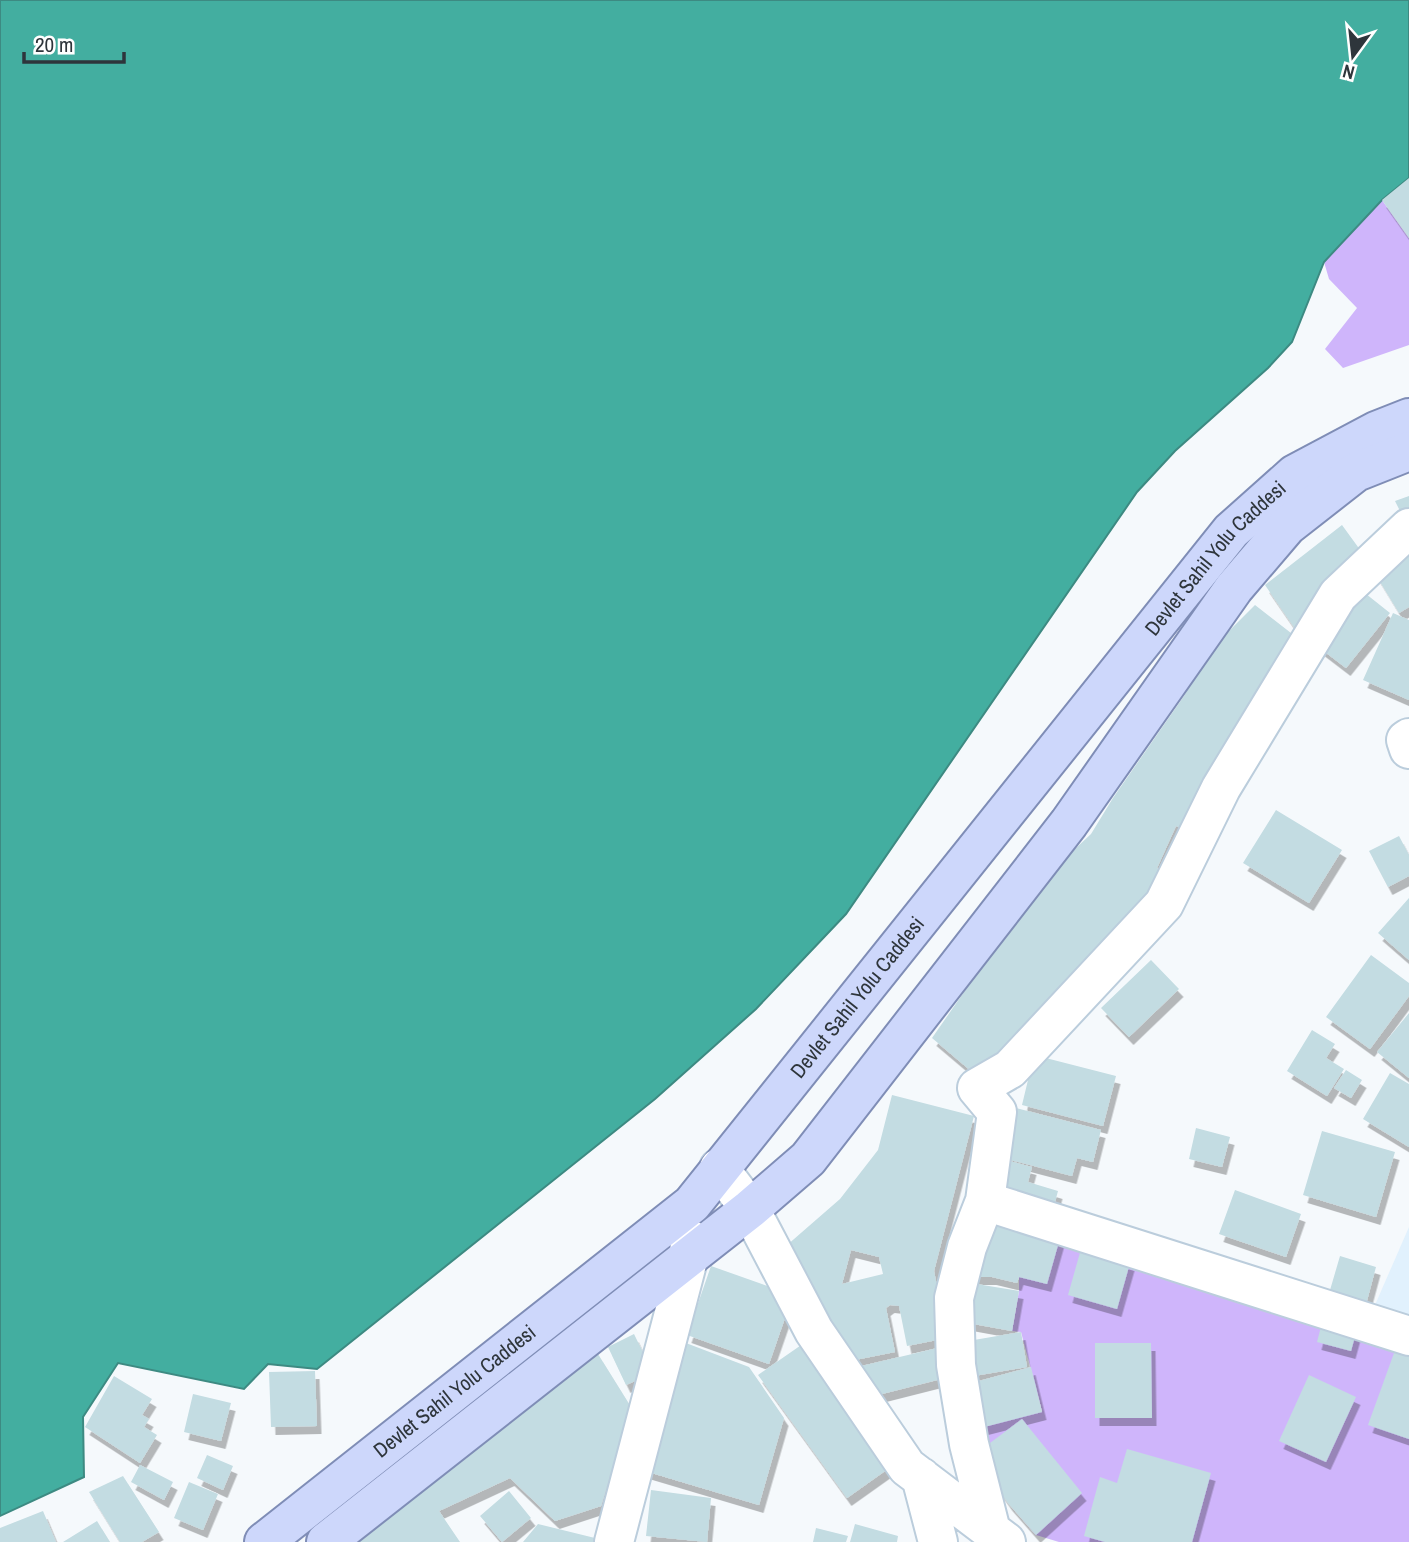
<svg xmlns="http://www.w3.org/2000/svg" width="1409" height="1542" font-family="'Archivo Narrow',sans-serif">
<defs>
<filter id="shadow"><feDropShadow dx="4.5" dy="8" stdDeviation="0" flood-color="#0004"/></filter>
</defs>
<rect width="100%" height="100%" fill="#f5f9fc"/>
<!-- built -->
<path fill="#e1f1fd" d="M1409 1227V1315L1375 1305Z"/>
<!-- forest -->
<path fill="#cfb5fb" d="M1382 200 1409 238V345L1343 368 1325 349 1357 308 1329 279 1324 262Z
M1032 1230 1409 1344V1542H1059L1036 1535 1009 1503 976 1429 1042 1411 1021 1332 1012 1331 1019 1291V1277Z"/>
<!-- water -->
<path fill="#43aea0" stroke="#3d8a82" stroke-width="2" d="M0 0H1409V178L1382 200 1324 262 1292 342 1268 368 1175 451 1137 492 846 914 756 1009 655 1099 317 1369 268 1364 244 1389 118 1363 83 1417 84 1477 0 1516Z"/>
<!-- building -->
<path fill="#c3dce2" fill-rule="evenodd" filter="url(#shadow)" d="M1409 178V238L1382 200Z
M1409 496V517L1404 519 1395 501Z
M1342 525 1366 558 1300 636 1265 585Z
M1409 544V607L1399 613 1371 567Z
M1356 586 1390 613 1346 668 1312 642Z
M1255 605 1300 640 1191 832 1176 826 1157 868 1162 871 1119 934 984 1082 932 1038 1043 879 1091 834 1113 798 1184 696 1213 647Z
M1393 613 1409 620V700L1363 680Z
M1276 810 1342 850 1309 903 1243 863Z
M1399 836 1409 855V876L1388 887 1369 851Z
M1409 898V960L1378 933Z
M1371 955 1409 983V996L1370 1049 1326 1017Z
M1151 960 1179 989 1129 1037 1101 1008Z
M1409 1013V1078L1377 1052Z
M1312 1030 1335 1044 1326 1058 1344 1069 1327 1096 1287 1071Z
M1034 1055 1116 1076 1103 1126 1022 1105Z
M1346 1070 1362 1080 1351 1098 1334 1088Z
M1390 1073 1409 1084V1147L1363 1119Z
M892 1095 974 1116 934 1271 947 1338 907 1346 899 1306 890 1305 886 1308 895 1352 840 1363 786 1246 840 1199 878 1150ZM851 1250 879 1257 883 1274 842 1284Z
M1016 1108 1101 1130 1093 1162 1077 1158 1072 1176 1003 1158Z
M1196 1128 1230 1137 1222 1167 1189 1159Z
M1322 1131 1395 1152 1376 1217 1303 1195Z
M1002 1159 1032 1167 1028 1182 1058 1191 1051 1217 991 1201Z
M1235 1190 1301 1214 1286 1257 1219 1234Z
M985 1209 1062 1231 1047 1284 1019 1277 1017 1283 992 1277H964Z
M1081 1249 1130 1263 1117 1309 1068 1295Z
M1340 1256 1376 1267 1365 1308 1328 1297Z
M711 1266 793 1295 769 1364 687 1335Z
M964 1282 1019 1291 1012 1331 957 1321Z
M1323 1319 1357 1329 1351 1351 1317 1342Z
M1021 1332 1027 1367 968 1377 962 1342Z
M634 1334 653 1373 626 1385 608 1347Z
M678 1340 749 1367 784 1418 759 1505 638 1469Z
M807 1341 892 1466 847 1498 758 1375Z
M1398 1342 1409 1346V1439L1368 1425Z
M1095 1343H1151L1152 1418H1095Z
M946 1346 953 1376 870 1397 853 1368Z
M598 1354 631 1407 601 1506 555 1521 510 1478 439 1511 460 1542H338L472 1443Z
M1031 1367 1042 1412 976 1429 964 1385Z
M315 1371 317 1426 271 1427 269 1372Z
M1309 1375 1356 1397 1326 1462 1279 1441Z
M114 1376 152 1399 142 1415 149 1419 144 1427 157 1435 140 1463 85 1427Z
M193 1394 231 1403 221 1441 184 1432Z
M1022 1419 1082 1493 1036 1535 1008 1503 974 1455Z
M1127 1449 1211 1473 1192 1542H1105L1084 1536 1100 1477 1117 1483Z
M207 1455 233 1466 223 1490 197 1478Z
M140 1465 173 1482 164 1500 131 1482Z
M123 1476 159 1532 142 1542H120L89 1492Z
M189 1482 218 1494 203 1530 174 1518Z
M651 1490 711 1498 707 1542 646 1536Z
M509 1491 531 1518 502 1542 480 1516Z
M43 1511 56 1542H0V1528Z
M97 1521 110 1542H63Z
M538 1524 595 1538V1542H523Z
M855 1524 898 1536 897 1542H850Z
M816 1528 848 1536 846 1542H813Z"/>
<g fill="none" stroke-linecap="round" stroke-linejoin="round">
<!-- minor casing -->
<g stroke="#bbcddc" stroke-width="42">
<path id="minor" d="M1409 528 1338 595 1221 788 1164 904 1010 1069 977 1088 997 1112 985 1201 1409 1336
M1409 738 1406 740 1409 749
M719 1168 750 1209 814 1331 907 1467 1006 1542
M985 1201 967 1247 954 1298 956 1365 969 1444 991 1531
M921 1477 938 1542
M614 1542 689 1256 690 1239"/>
</g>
<!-- major casing -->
<g stroke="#7f8db6" stroke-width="42">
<g id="major">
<path id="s1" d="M264 1542 692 1204 1231 531 1295 474 1376 431 1409 418"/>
<path d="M326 1542 750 1209 808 1159 1069 823 1234 588 1287 526 1356 472 1409 451"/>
</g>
</g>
<!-- minor -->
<use href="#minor" stroke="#fff" stroke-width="38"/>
<!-- major -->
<use href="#major" stroke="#cdd7fb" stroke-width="38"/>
</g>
<g text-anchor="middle" stroke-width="7" stroke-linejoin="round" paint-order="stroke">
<!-- street labels -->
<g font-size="21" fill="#2e353b" stroke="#fff">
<text dy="7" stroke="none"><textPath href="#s1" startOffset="1377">Devlet Sahil Yolu Caddesi</textPath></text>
<text dy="7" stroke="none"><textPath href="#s1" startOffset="810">Devlet Sahil Yolu Caddesi</textPath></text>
<text dy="7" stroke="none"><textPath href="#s1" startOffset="243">Devlet Sahil Yolu Caddesi</textPath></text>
</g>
</g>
<!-- north arrow -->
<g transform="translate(1353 56) rotate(195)" stroke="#ffffff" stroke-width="5" paint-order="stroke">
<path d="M0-5L12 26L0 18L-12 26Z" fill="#2e353b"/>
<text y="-10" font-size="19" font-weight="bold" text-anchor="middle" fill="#2e353b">N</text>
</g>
<!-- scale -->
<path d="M24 52v10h100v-10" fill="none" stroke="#2e353b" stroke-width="3.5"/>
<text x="35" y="52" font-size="21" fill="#2e353b" stroke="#ffffff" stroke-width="5" paint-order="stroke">20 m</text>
</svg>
